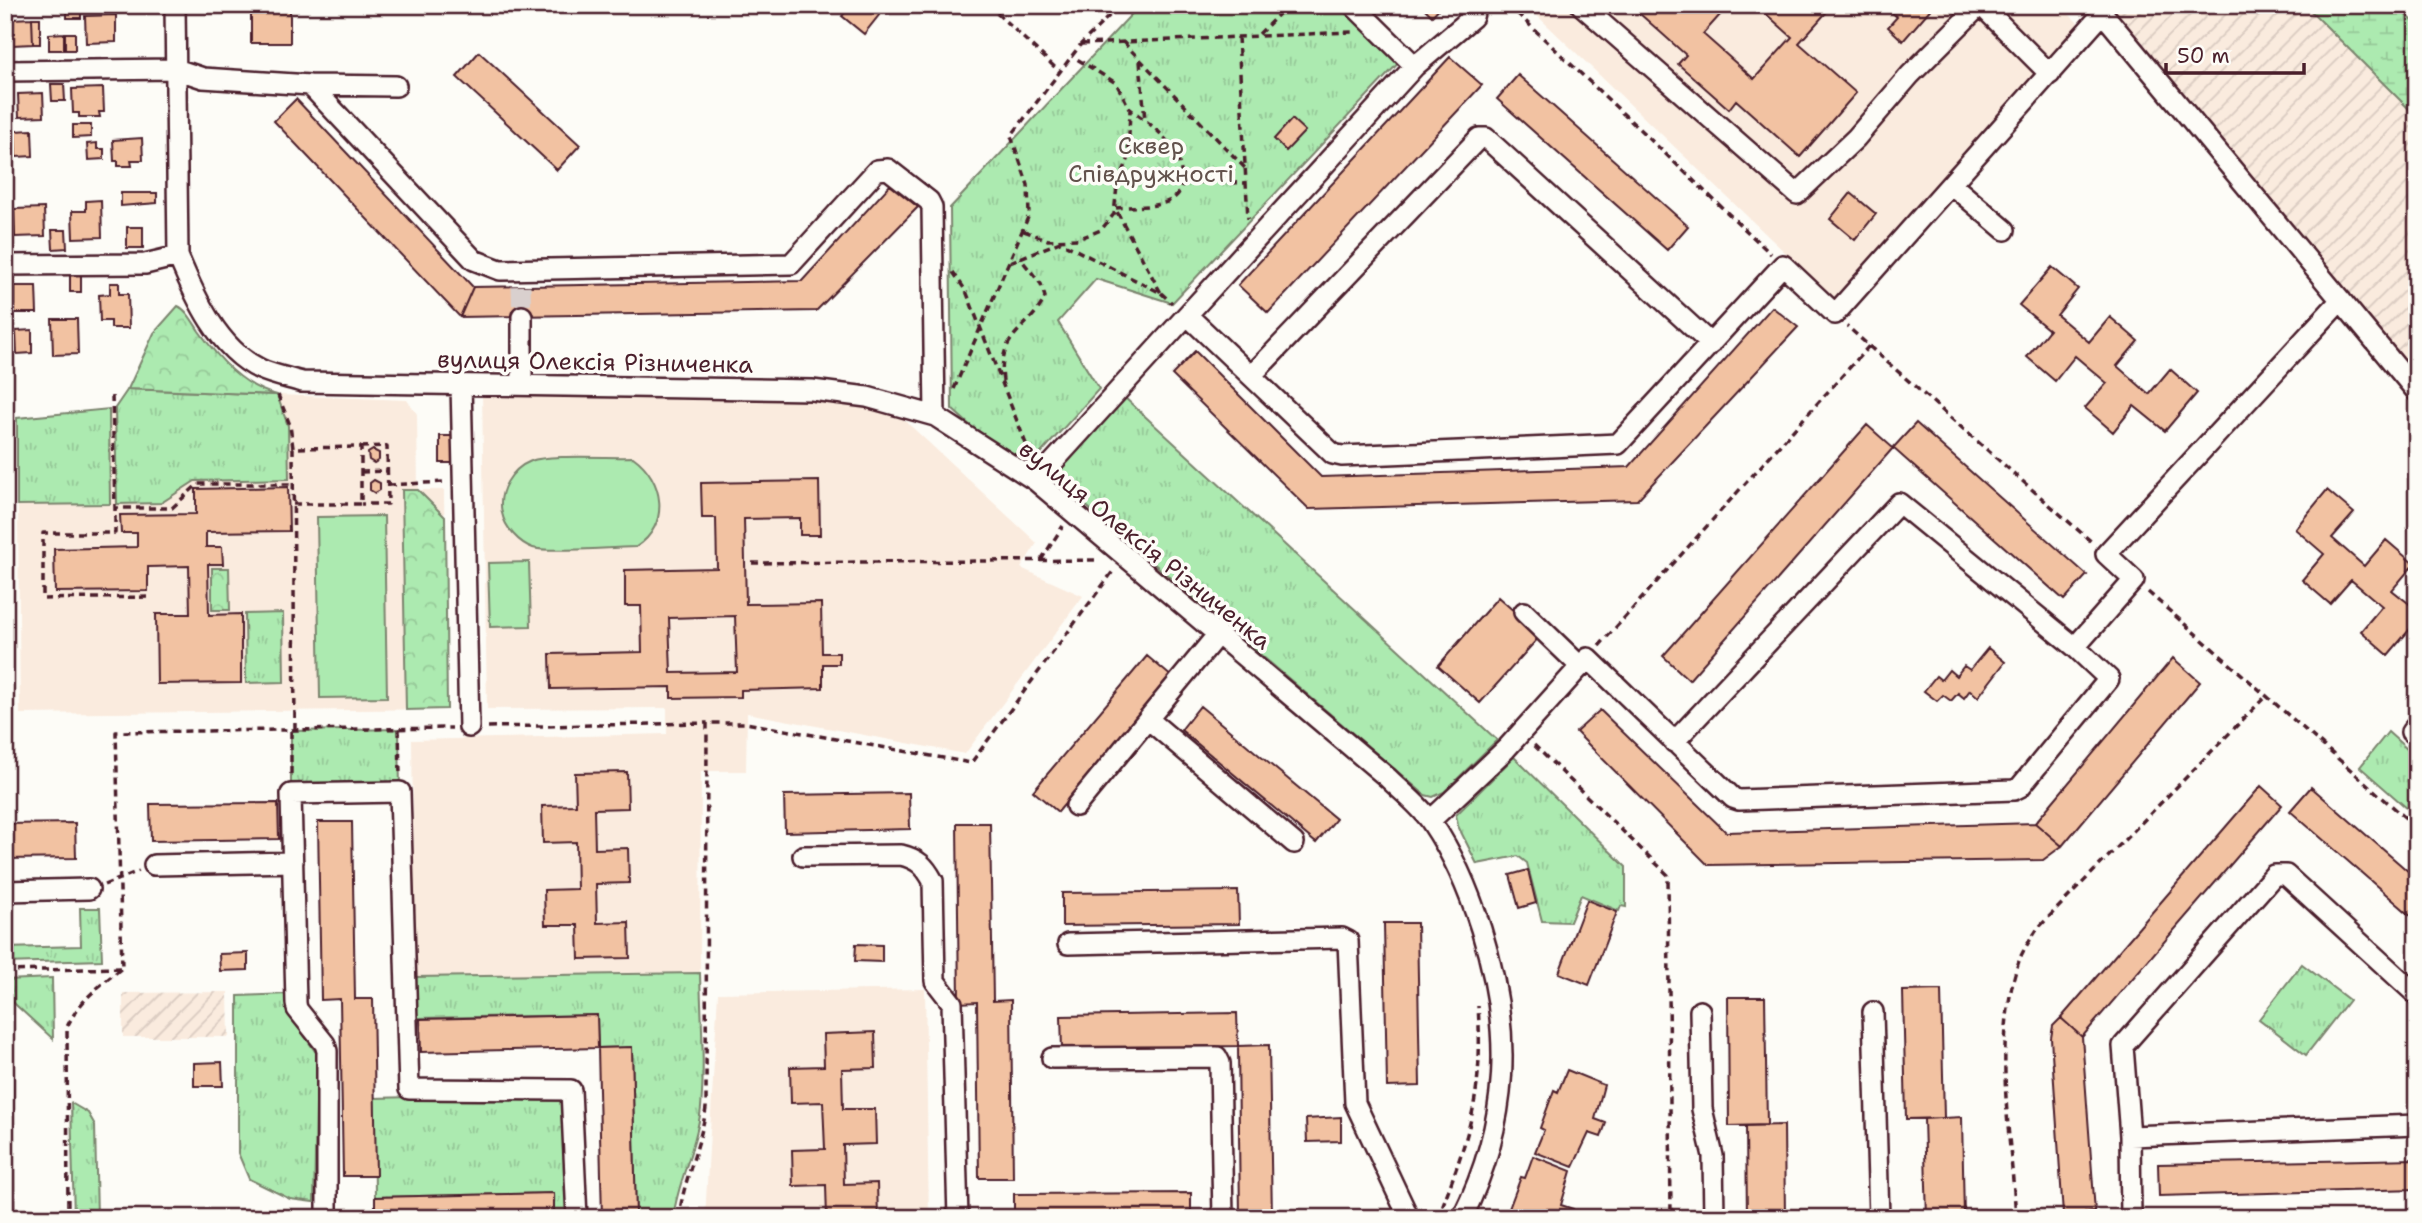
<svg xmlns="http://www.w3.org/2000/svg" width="2422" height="1223" font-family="'Shantell Sans',sans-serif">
<defs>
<pattern id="industrial-furrows" width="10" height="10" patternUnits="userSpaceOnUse" patternTransform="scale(1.75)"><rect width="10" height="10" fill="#faebde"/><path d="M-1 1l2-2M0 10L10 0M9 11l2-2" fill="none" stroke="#d8c9bf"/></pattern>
<pattern id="grass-tufts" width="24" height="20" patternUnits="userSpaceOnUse" patternTransform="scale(1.75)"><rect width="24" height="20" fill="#aceab0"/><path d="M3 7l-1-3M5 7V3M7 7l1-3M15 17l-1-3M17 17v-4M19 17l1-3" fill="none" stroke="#96c898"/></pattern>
<pattern id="forest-crowns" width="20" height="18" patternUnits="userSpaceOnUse" patternTransform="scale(1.75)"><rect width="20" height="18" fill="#aceab0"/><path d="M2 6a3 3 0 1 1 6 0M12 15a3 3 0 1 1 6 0" fill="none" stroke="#96c898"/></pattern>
<pattern id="wetland-marsh" width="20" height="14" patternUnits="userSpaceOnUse" patternTransform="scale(1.75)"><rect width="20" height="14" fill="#aceab0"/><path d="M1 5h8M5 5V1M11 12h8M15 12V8" fill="none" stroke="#96c898"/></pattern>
</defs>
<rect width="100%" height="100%" fill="#fdfcf7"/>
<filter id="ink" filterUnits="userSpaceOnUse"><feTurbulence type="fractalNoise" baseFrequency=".0143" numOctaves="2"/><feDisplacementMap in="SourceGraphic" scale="14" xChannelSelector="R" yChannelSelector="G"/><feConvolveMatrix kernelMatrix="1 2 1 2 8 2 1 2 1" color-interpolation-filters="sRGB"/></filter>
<g filter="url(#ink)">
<!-- built -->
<path fill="#faebde" d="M1526 5H2060L2079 24 1837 302Z
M128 389 407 400 417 414 418 490H444L447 709 20 714 17 418 115 408Z
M482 391 815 400 850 403 900 416 1037 543 1021 568 1083 596 965 754 747 713 746 771H701L700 973 415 977 412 740 667 734V708L487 709Z
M925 989 929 1218H705L718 993Z"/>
<!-- industrial -->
<path fill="url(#industrial-furrows)" d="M2096 5H2305L2417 117V392Z
M228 992 229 1037H123V993Z"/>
<!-- grass -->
<path fill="url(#grass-tufts)" stroke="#7b846e" stroke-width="2" d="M1140 5H1353L1405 56 1172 303 1096 279 1058 322 1099 389 1023 473 952 409 950 208Z
M128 389 277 395 288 426 289 479 195 481 161 503 117 504 115 408Z
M1124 397 1497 740 1444 792 1433 797 1425 795 1063 486 1058 478 1059 469Z
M109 409 110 504 17 505V418Z
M283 613 284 682 246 683 245 614Z
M399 729 400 792 291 794V731Z
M2388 732 2417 758V817L2360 767Z
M1514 757 1626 867V907L1621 906 1619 911 1581 895 1570 922 1542 921 1527 863 1518 856 1477 864 1458 826 1456 815Z
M80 908H100L102 960 5 963V948L81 946Z
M2302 964 2349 1000 2306 1055 2259 1019Z
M700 973C701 1017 705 1064 701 1108 697 1146 678 1180 673 1218H636L632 1047 598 1048 597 1015 416 1018 415 977Z
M52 978 53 1039 5 995V980Z
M287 994 290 1015 317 1054 314 1202 290 1199 249 1179 238 1153V996Z
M568 1093 573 1218H554L553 1193 375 1197 374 1098Z
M71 1103 88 1113 95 1125 97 1218H74Z"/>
<!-- forest -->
<path fill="url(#forest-crowns)" stroke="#7b846e" stroke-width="2" d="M178 306C187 310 193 322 199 331 218 358 243 387 277 395L128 389 154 333Z
M402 490H418L445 517 447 709 406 710Z
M212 568H229L230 610H212Z"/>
<!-- wetland -->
<path fill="url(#wetland-marsh)" stroke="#7b846e" stroke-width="2" d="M2305 5H2394L2417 24V117Z"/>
<!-- garden -->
<path fill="#aceab0" stroke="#7b846e" stroke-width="2" d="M633 457C664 479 671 525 636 547 616 547 547 553 533 548 519 543 505 528 502 513 497 492 511 469 531 461 547 454 612 458 633 457Z
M384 516 387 697 320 698 317 517Z
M529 562 531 626 490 627 488 563Z"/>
<!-- building -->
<path fill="#f2c2a2" stroke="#4a1f2b" stroke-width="2" fill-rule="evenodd" d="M67 5H81V18H67Z
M251 5H290V43H251Z
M851 5H887L864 34 842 16Z
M1421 5H1442L1432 16Z
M1630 5H1679L1685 10 1689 5H1729L1703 34 1754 79 1792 37 1756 5H1833L1799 43 1856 93 1800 157 1736 100 1729 109 1678 64 1686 55Z
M1883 5H1934L1903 41 1888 27 1897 17Z
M116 15V42L86 43 85 16Z
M32 18 33 44 12 45V19Z
M32 18H40V44H33Z
M64 33V50H49V34Z
M65 33H75V50H65Z
M479 52 580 145 557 170 457 77Z
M1450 57 1482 85 1268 313 1238 285Z
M1518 75 1688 226 1667 250 1497 99Z
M51 84H64L65 101H52Z
M103 88 104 112H99L100 117H79V113H73L72 89Z
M43 93 44 116 19 117 18 94Z
M296 99 473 287 460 317 274 121Z
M1292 119 1305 131 1286 151 1274 139Z
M73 125H91V137L73 138Z
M32 130 33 156 16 157 15 131Z
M142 138 143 160H131L132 166H118V161H114L113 140Z
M97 143V149H104V159L88 160 87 144Z
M890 185 918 207 816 311 460 317 473 287 802 281Z
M121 193H157V203L121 206Z
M1851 193 1876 214 1855 240 1830 219Z
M101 200 102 237 73 238 72 211H86V201Z
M44 208 45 236 15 237 14 209Z
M127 227H143V248H127Z
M52 230H66L67 248 53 249Z
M2052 267 2078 289 2057 315 2089 342 2110 317 2138 341 2117 366 2149 394 2170 369 2197 393 2165 431 2134 406 2113 432 2085 408 2107 383 2075 356 2055 381 2027 357 2049 330 2019 305Z
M70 275H81V292H70Z
M110 283H119V294H128L129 328H111V321H100L99 295 110 294Z
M14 286H36L37 313H14Z
M1772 307 1798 327 1637 500 1309 509 1172 375 1195 351 1321 477 1629 467Z
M52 319H77L78 354 53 355Z
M32 330V353L17 354 16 331Z
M1916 423 2087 575 2064 600 1893 448Z
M1867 425 1893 448 1689 680 1663 656Z
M440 436H454V463H440Z
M373 450 379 453V460L374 463 369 460 368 453Z
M374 480 380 483V490L375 493 370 490V483Z
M819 481 820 535H800V518L744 519 746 604 821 603 822 653H839V664H823V688L741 690V697L671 698V687L551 689 550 654 642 652 641 606H625V570L717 568 716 518H702L701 483ZM735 616 737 672 671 673 669 618Z
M288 487 289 531 206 532V547H222L223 564H208L209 615 241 614V683L157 684 156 614H190L189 566 148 567V591L55 592 54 549 137 547V533H121L120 515 196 514V489Z
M2327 490 2354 513 2332 538 2364 566 2386 540 2414 564 2392 590 2417 610V635L2410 629 2388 655 2361 631 2382 606 2351 580 2330 604 2302 580 2324 554 2295 529Z
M1498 597 1541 635 1480 703 1438 666Z
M1988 648 2005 662 1978 697 1970 690 1964 698 1958 693 1951 701 1943 695 1937 701 1924 691 1936 676 1941 680 1949 670 1956 676 1964 666 1970 670Z
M1147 656 1172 677 1058 812 1033 791Z
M2173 658 2200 682 2062 846 2035 823Z
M1200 706 1336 819 1316 843 1181 730Z
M1600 710 1726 832 2035 823 2062 846 2043 860 1708 865 1576 732Z
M627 772 628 808 594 809 595 849 628 848 629 883 596 884 597 923 629 922 630 958 579 959 578 925H545L544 890 577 889 576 842 543 843 542 806 576 805 575 773Z
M2261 786 2282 805 2082 1037 2061 1018Z
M2311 787 2417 879V921L2290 811Z
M909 793 910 829 785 832 784 795Z
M278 803 279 839 151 841 150 804Z
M318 822H352L355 999H373L376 1176H343L340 999 321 1000Z
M75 823 76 858 5 859V824Z
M957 823H990L993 1001 1011 1000 1013 1178H979L977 1002 959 1003Z
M1528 870 1536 903 1519 908 1510 875Z
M1238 891 1239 924 1062 926V893Z
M1587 900 1617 912 1589 985 1559 973Z
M1384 923H1417L1420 1086 1387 1087Z
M856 944 882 945V962L855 961Z
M248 953V970L220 971 219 954Z
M1941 990 1944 1118 1906 1119 1903 991Z
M1728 997H1765L1767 1125 1729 1126Z
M1237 1013 1238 1046 1062 1049 1061 1016Z
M597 1015 598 1048 421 1052 420 1019Z
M2061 1018 2082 1037 2095 1212 2063 1215 2051 1038 2053 1026Z
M875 1032 876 1068 842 1069 843 1109H875L876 1144 843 1145 844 1184 877 1183 878 1218H827L826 1185 793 1186 792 1150 825 1149 823 1102 791 1103 790 1067 824 1066 823 1034Z
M1269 1045 1272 1218H1240L1238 1046Z
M632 1047 636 1218H602L598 1048Z
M222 1062 223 1086H194V1063Z
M1567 1070 1604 1085 1595 1119 1606 1123 1601 1137 1589 1133 1573 1167 1535 1152 1544 1130 1540 1128 1554 1090 1558 1092Z
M5 1074H12L14 1218H5Z
M1341 1117V1141L1307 1142 1306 1119Z
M1962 1117 1964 1218H1927L1924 1119Z
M1784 1125 1785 1218H1747L1746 1126Z
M1533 1156 1571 1171 1561 1205 1573 1209 1570 1218H1510L1507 1214 1521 1177 1525 1178Z
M2417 1159V1189L2159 1196 2158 1164Z
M554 1193V1218H375V1197Z
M1191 1193V1218H1014V1194Z"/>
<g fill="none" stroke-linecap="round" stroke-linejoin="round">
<!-- minor-tunnel -->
<path stroke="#d9d0ce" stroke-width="19" stroke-dasharray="19 10" stroke-linecap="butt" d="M521 286 522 316"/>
<!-- minor casing -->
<g stroke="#4a1f2b" stroke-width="24">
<path id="minor" d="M175 5 178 256C195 297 218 349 260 369 273 375 289 378 302 382L812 390 867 397 935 416 1036 481 1388 778C1402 792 1421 806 1432 823 1455 857 1469 891 1481 929 1513 1031 1510 1121 1462 1218
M1353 5 1415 66 1473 17 1476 5
M1581 5 1797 194 1856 138 1910 75 1980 5
M1981 5 2050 74
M2096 5 2417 392
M5 71 176 69 203 78 310 85 396 86
M310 85 474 260 500 270 791 264 877 170 888 169 929 201 932 207 935 416
M1952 185 2005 230
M5 265 145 264 178 256
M1187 315 1415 66
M522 316V384
M1252 375 1479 138H1486L1711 344
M461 384 469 727
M1036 481 1187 315 1333 454 1342 456 1618 444 1783 265 1835 314 2104 12
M1524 612 1581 667
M2075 647 2134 580 2106 554 2341 300
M1148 719 1294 843
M2411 732 2417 725
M1076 806 1218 634
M1431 820 1506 749 1588 658 1733 798 1739 800 2014 790 2020 787 2109 679 2075 647 1899 503 1674 742
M803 856 901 855C918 859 925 866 933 881L935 981 952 1003 958 1218
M154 865 293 862
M5 891 89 889
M1068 944 1342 938 1348 941 1355 1103 1409 1218
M1700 1011 1702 1109 1713 1156 1714 1218
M1873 1012 1879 1218
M1052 1058 1217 1057 1220 1063 1223 1218
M2130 1136 2417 1125
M327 1218V1051L325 1044 297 1009 296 1003 291 794 400 792 409 1089 571 1090 577 1218
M2131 1218 2130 1136 2123 1046 2274 875H2286L2417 995"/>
</g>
<!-- path -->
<path stroke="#4a1f2b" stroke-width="3.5" stroke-dasharray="7 5" stroke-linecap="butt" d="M988 5 1060 72
M1493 11 1518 14 1771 254
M1259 34 1288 5
M1238 37 1248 219
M1123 42 1246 169
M1081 44 1352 32
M1140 61 1145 120
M1183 182 1247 183
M1116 208C1132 206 1156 208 1171 200 1180 195 1183 187 1182 177 1178 144 1156 128 1130 109
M1024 231 1048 240 1078 239 1101 230 1114 214 1117 186 1128 160 1130 109 1116 83 1072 56
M1010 262 1060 242 1161 293 1116 210
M953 272 966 291 1030 454
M1161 293 1172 303
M1869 346 2094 544
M1003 381C997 331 1031 330 1045 297L1041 284 1020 258
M954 389 1029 215 1028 185 1011 136 1081 44 1120 5
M278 395 290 425 293 448
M112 396 115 508
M361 447 387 446 388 504H361
M361 472 387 471
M388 485 445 482
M293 504H361V447L293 448 295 731
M1041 560 1063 526
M752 563 1100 560
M2148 592 2417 828
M147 597 43 599V533H115V508H172L198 484H293
M1599 646 1869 346 1847 326
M488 727 707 723
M399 729 400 776
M291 731V778
M1534 745 1668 875 1671 1218
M104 885 139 871
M5 971 122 968
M68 1218 67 1027C79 1001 99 986 122 968L116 732 452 728
M679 1218C683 1180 701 1146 706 1108L707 723H746L971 763 1114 570
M1438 1218C1469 1136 1484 1095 1478 1006
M2016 1218C2011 1136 1992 1039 2019 961 2023 949 2032 938 2038 928L2266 696"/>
<!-- minor -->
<use href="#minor" stroke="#fdfcf7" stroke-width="19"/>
</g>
</g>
<g text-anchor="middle" stroke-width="7" stroke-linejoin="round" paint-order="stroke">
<!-- park labels -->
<g font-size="24" fill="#62524c" stroke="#fdfcf7">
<text x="1151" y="154">Сквер<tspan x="1151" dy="28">Співдружності</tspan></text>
</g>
<!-- street labels -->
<g font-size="24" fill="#4a1f2b" stroke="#fdfcf7">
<text transform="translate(595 362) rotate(1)" y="8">вулиця Олексія Різниченка</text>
<text transform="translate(1145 545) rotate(39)" y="8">вулиця Олексія Різниченка</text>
</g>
</g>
<!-- margin -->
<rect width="2422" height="1223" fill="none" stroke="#fdfcf7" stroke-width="28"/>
<rect x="14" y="14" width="2394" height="1195" fill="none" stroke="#4a1f2b" stroke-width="2.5" filter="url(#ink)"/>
<!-- scale -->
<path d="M2166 63v10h138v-10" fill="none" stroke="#4a1f2b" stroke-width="3.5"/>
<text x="2177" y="63" font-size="21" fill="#4a1f2b" stroke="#fdfcf7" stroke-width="5" paint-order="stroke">50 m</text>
</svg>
